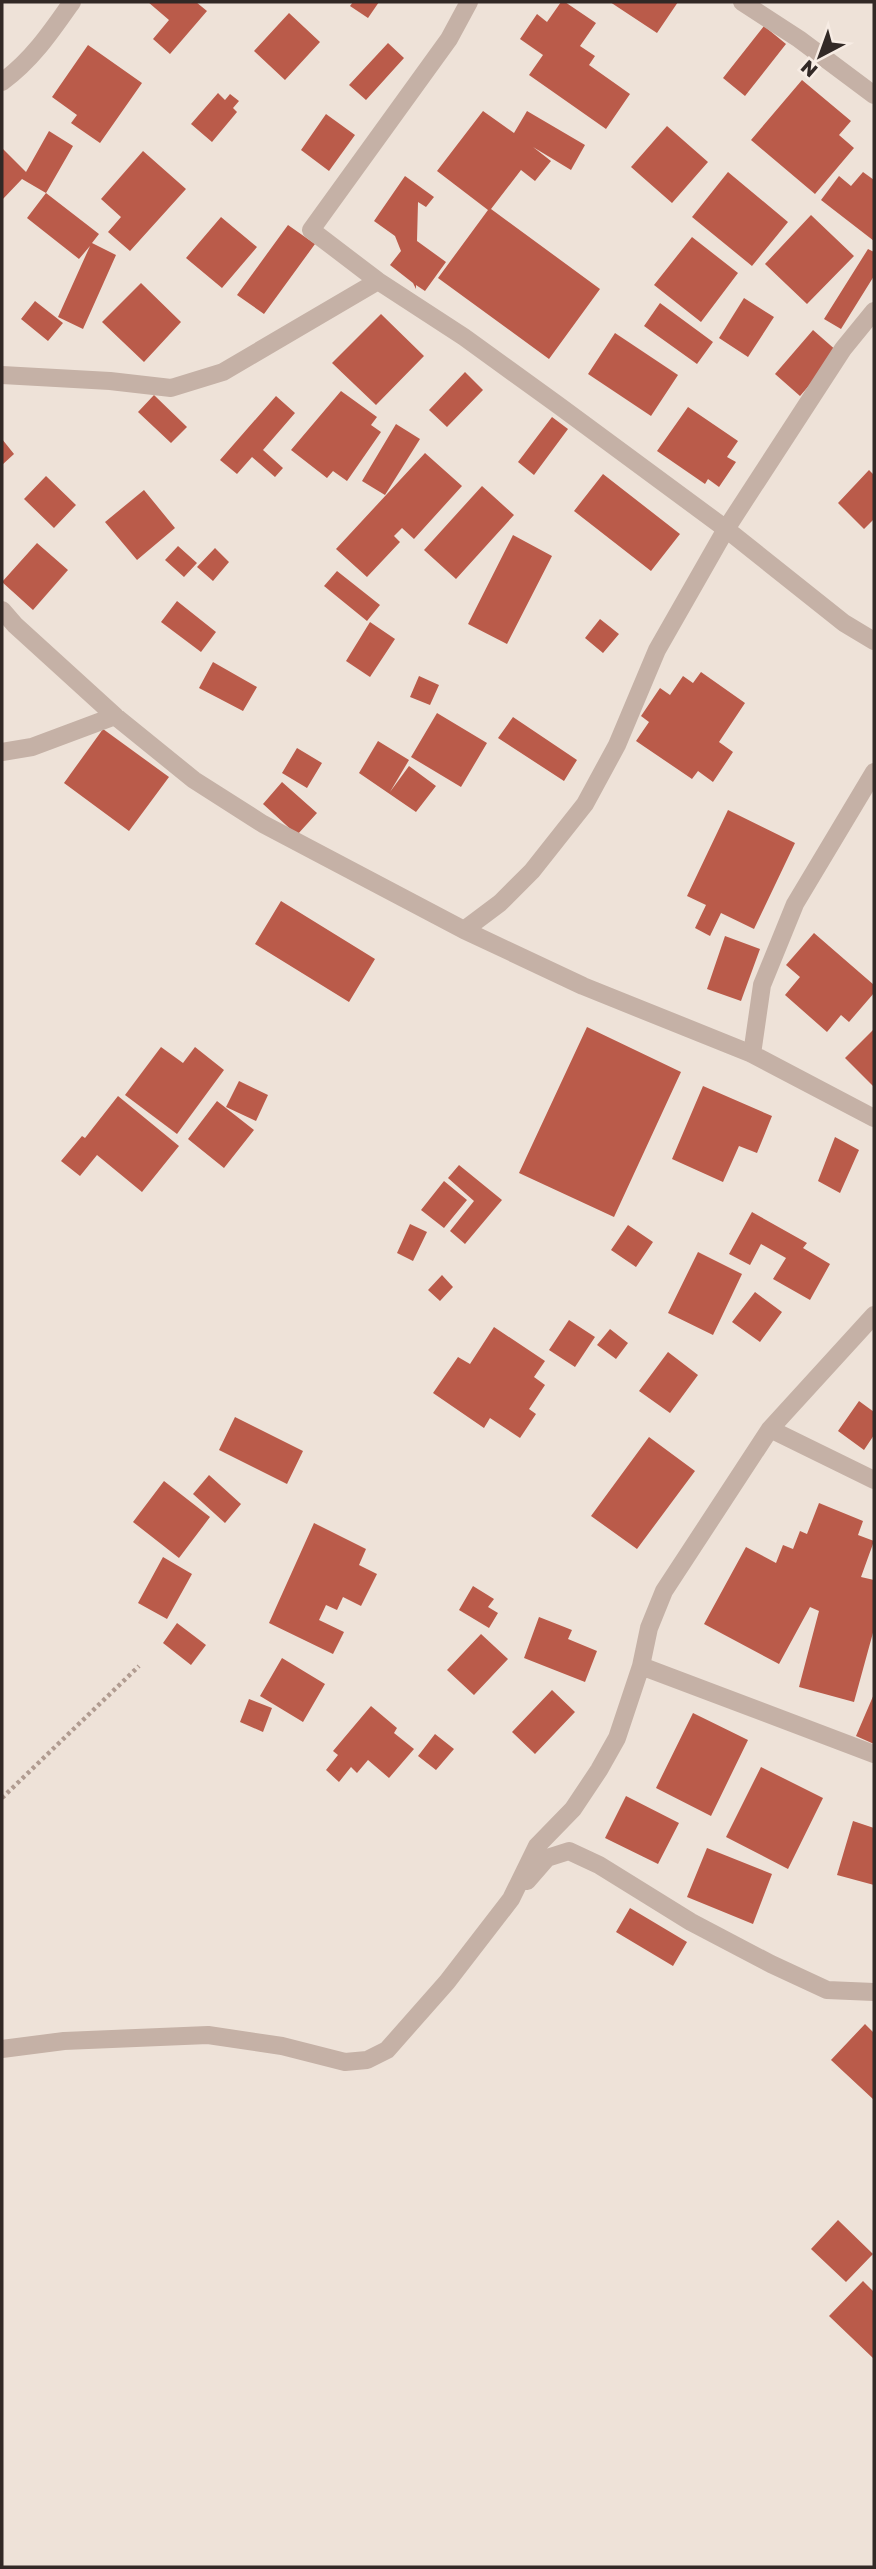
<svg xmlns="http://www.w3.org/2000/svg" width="876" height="2569" font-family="'Golos Text',sans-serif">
<rect width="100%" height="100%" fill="#eee2d8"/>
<!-- building -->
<path fill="#ba5b4a" d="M148 2H196L207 11 170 54 153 39 169 20Z
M353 2H379L368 18 350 6Z
M561 2H565L596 23 580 46 595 56 589 65 630 94 606 129 529 75 543 55 520 39 537 14 547 22Z
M610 2H678L657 33Z
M289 13 320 42 285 80 254 51Z
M764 26 786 44 745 96 723 78Z
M388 43 404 58 366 100 349 85Z
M88 45 142 83 100 143 71 123 77 115 52 97Z
M802 80 851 121 839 135 854 148 815 194 751 140Z
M218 93 225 100 230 94 239 101 233 108 237 112 212 142 191 124Z
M483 111 514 133 527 111 585 145 571 170 533 147 551 161 535 181 521 170 491 209 600 289 549 359 438 278 488 210 437 171Z
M326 114 355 135 329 171 301 150Z
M667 126 708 162 672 203 631 167Z
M49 131 73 146 46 193 22 179 2 200V148L26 172Z
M143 151 186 189 130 251 108 232 121 217 101 199Z
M728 172 788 222 752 266 692 217Z
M863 172 874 180V241L821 200 839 176 851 186Z
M405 176 434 197 426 207 418 202 417 241 446 262 425 291 416 285V289L413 283 390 265 401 251 395 236 374 221Z
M46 193 99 234 92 243 116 255 83 329 58 317 90 246 79 259 27 218Z
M811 215 854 256 807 304 765 264Z
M221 217 257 247 222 288 186 258Z
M288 225 315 244 264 314 237 295Z
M692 237 738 273 701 322 654 285Z
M868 249 874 252V276L841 329 824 319Z
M141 283 181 322 144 362 102 322Z
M744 298 774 317 748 357 719 338Z
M35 301 63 323 48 341 21 319Z
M660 303 713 342 697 364 644 326Z
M381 314 424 356 376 405 332 363Z
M813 330 838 352 800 396 775 374Z
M615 333 678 375 651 416 588 374Z
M465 372 483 390 447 427 429 410Z
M341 391 377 417 371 425 381 432 347 481 333 471 327 478 291 450Z
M154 395 187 427 171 443 138 412Z
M276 396 295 413 263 450 283 468 275 477 252 457 237 474 220 460Z
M688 407 738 441 727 457 736 462 719 487 708 479 705 484 657 451Z
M552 417 568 429 534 475 518 462Z
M396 424 420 439 385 495 362 481Z
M2 439 14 454 2 465Z
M425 453 462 486 414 539 402 528 394 536 400 542 367 577 336 549Z
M869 470 874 475V519L864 529 838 503Z
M603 474 680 534 651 571 574 511Z
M46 476 76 505 54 528 24 499Z
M482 486 514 515 456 579 424 550Z
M144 490 175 528 137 560 105 522Z
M513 535 552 556 507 644 468 624Z
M37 543 68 570 33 610 2 582Z
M178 546 197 563 184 577 165 560Z
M215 548 229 562 213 581 197 567Z
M337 571 380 605 367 621 324 586Z
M177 601 216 632 201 652 161 622Z
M600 619 619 634 603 653 585 638Z
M370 622 395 639 370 677 346 661Z
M213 662 257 687 243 711 199 688Z
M701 672 745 703 719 742 733 752 713 782 698 771 692 779 636 741 649 722 641 716 660 688 670 695 683 676 693 683Z
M419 676 439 685 430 705 410 697Z
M437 713 487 743 461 787 411 757Z
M513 717 577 760 564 781 498 738Z
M103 729 169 777 129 831 64 783Z
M378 741 409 760 390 792 409 766 436 786 416 812 359 773Z
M297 748 322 763 307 788 282 773Z
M282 782 317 813 297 835 263 804Z
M728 810 795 843 754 929 721 913 710 936 695 928 706 905 687 896Z
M281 901 375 959 349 1002 255 944Z
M814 933 874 985V993L849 1022 841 1015 827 1032 785 995 800 977 786 965Z
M725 936 760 949 741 1001 707 989Z
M587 1027 681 1072 614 1217 519 1173Z
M874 1029V1087L845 1058Z
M161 1047 183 1063 195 1047 224 1070 177 1134 125 1095Z
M239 1081 268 1095 256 1121 226 1107Z
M703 1086 772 1116 757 1153 739 1146 723 1182 672 1159Z
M118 1096 179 1146 142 1192 97 1155 80 1176 61 1161 82 1136 85 1138Z
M217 1101 254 1130 224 1168 188 1139Z
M835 1137 859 1150 840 1193 818 1181Z
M459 1165 502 1200 465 1244 450 1231 474 1201 448 1178Z
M444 1181 467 1200 444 1228 421 1210Z
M752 1212 807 1243 803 1248 830 1264 810 1300 773 1279 786 1258 761 1244 750 1265 729 1254Z
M410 1224 427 1232 413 1261 397 1253Z
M628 1225 653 1242 636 1267 611 1250Z
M698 1252 742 1274 713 1335 668 1313Z
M442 1275 453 1287 440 1301 428 1290Z
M755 1292 782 1312 760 1342 732 1322Z
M569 1320 595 1337 575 1367 549 1350Z
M494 1327 545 1361 534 1377 545 1385 529 1409 536 1414 520 1438 490 1418 484 1428 433 1393 458 1357 470 1364Z
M610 1329 628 1343 616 1359 597 1345Z
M668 1352 698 1375 670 1413 639 1391Z
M859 1401 874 1412V1435L864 1450 838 1431Z
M235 1417 303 1451 287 1484 219 1450Z
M649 1437 695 1471 637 1549 591 1516Z
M209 1475 241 1504 225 1523 193 1494Z
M164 1481 210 1517 179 1558 133 1522Z
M819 1503 863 1521 858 1535 874 1541 861 1577 874 1580V1629L854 1702 799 1687 819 1611 810 1607 779 1664 704 1624 746 1547 776 1563 783 1545 793 1549 800 1531 807 1534Z
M314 1523 366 1549 359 1565 377 1574 361 1606 343 1597 337 1610 326 1605 319 1620 344 1632 333 1654 269 1623Z
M163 1557 192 1574 167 1619 138 1603Z
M473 1586 494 1599 488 1607 498 1613 489 1628 459 1610Z
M539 1617 572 1630 568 1639 597 1651 585 1682 524 1658Z
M177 1623 206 1645 191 1665 163 1643Z
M481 1634 508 1659 474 1695 447 1670Z
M282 1658 325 1684 303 1722 260 1696Z
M552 1690 575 1712 535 1754 512 1732Z
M874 1694V1744L856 1736Z
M249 1699 272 1708 263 1732 240 1722Z
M371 1706 397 1728 394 1733 414 1749 389 1778 368 1760 357 1773 351 1767 339 1782 326 1770 338 1755 333 1751Z
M693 1713 748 1740 711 1816 656 1788Z
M435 1734 454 1749 436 1770 418 1756Z
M761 1767 823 1798 788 1869 726 1837Z
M626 1796 679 1823 658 1864 605 1838Z
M853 1821 874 1828V1885L837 1875Z
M707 1848 772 1874 753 1924 687 1897Z
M630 1908 687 1942 673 1966 616 1932Z
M865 2024 874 2033V2100L831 2060Z
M838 2220 873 2254 846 2282 811 2249Z
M863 2281 874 2292V2359L829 2316Z"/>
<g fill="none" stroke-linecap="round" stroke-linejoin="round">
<!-- path -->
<path stroke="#b09b90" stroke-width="4.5" stroke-dasharray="3.5 3.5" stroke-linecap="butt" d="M2 1798 139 1666"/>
<!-- street -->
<path stroke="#c5b1a6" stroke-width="18" d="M469 2 449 39 311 230 378 281 464 337 558 405 726 529 844 623 874 641
M742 2 799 39 874 95
M2 82C32 60 51 32 72 2
M2 375 110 381 171 388 223 372 378 281
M2 610 15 625 115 716 194 780 263 824 464 930 583 986 752 1054 874 1118
M2 752 32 747 115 716
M464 930 500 903 532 871 585 804 617 745 657 650 726 529 843 349 874 311
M752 1054 762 985 795 904 874 772
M770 1429 874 1480
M641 1666 874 1754
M527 1881 547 1858 569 1851 599 1865 691 1922 771 1964 827 1990 874 1992
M2 2049 64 2041 208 2035 282 2046 345 2062 367 2060 387 2050 447 1982 511 1899 537 1846 573 1809 599 1770 617 1738 641 1666 649 1628 664 1591 770 1429 874 1315"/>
</g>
<!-- border -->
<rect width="876" height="2569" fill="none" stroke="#322926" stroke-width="7"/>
<!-- north arrow -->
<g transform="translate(820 56) rotate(221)" stroke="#f7ece4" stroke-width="5" paint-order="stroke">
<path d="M0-5L12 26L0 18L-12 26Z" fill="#322926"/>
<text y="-10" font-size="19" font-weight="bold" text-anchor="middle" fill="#322926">N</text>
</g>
</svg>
